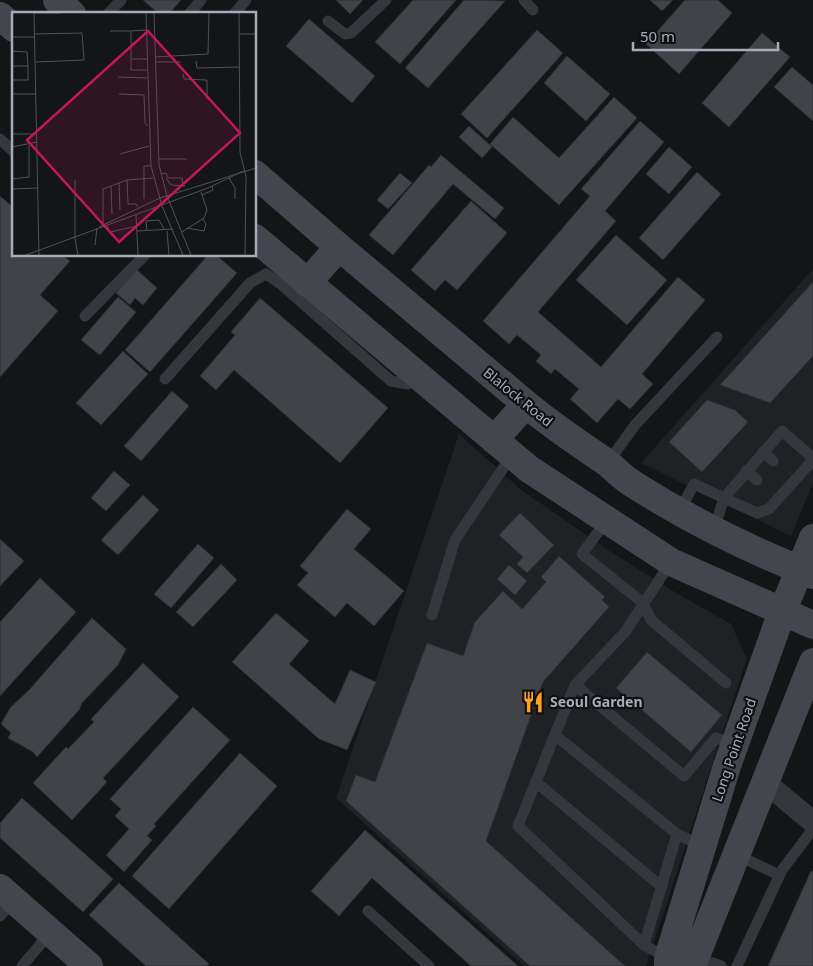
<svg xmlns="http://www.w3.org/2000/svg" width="813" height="966" font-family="'Noto Sans',sans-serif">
<rect width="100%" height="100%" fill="#141517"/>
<!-- built -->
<path fill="#202124" d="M813 269V483L791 536 641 463Z
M459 434 520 489 605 548 678 594 731 624 747 658 646 966H524L336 798Z"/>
<!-- building -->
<path fill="#404347" stroke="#2e2f33" d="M143 0H181L169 14H159Z
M336 0H363L350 14Z
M413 0H456L400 64 375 42Z
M464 0 505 1 428 88 405 68Z
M650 0H673L662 11Z
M685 0H718L732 13 679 74 646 44Z
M309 19 375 76 352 103 286 46Z
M537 30 563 53 487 138 461 114Z
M762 33 790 57 729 127 702 103Z
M567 56 610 94 586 121 544 83Z
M792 67 813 85V121L774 87Z
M614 97 637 118 559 205 490 144 513 117 559 158Z
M640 121 664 142 605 211 616 221 538 312 601 367 678 277 705 300 642 374 653 384 630 409 618 399 597 423 570 399 579 389 555 369 551 374 536 361 541 355 517 335 509 344 483 321 590 196 581 189Z
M469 126 492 147 482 158 459 137Z
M669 147 692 167 669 194 646 174Z
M441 155 504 208 495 219 453 184 393 255 369 235 429 165 431 167Z
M697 172 721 194 663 260 639 238Z
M400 173 412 183 388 209 377 200Z
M0 196 14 208V255H64L63 256 70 261 40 295 58 311 0 377Z
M471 201 507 233 457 290 445 280 435 291 411 270Z
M616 235 667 280 627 325 576 280Z
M208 255H216L237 273 150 372 125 350Z
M136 269 157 288 143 305 135 298 130 305 116 293Z
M813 282V356L770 403 720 385Z
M118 297 136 312 100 355 81 340Z
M260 298 388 408 340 463 234 370 216 390 200 376 235 335 231 332Z
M123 351 148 374 101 425 76 403Z
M172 391 189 406 141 461 124 446Z
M707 400 735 410 748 422 702 472 669 442Z
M114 471 130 485 106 511 91 498Z
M143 495 159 510 118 555 101 540Z
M347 509 371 529 354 549 404 591 374 626 347 603 335 617 297 585 308 573 300 566Z
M520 513 554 545 527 573 517 564 523 557 499 535Z
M0 539 24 561 0 586Z
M198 544 214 558 171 608 154 594Z
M559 556 605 597 602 600 609 607 543 682 486 841 625 966H530L346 801 356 775 375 782 427 643 463 656 475 622 503 591 522 609 546 582 541 577Z
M221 564 237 580 193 627 176 612Z
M509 565 527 581 515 595 497 579Z
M40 578 76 612 0 696V622Z
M276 613 309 641 289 664 335 704 350 670 376 682 347 750 319 739 232 662Z
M92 618 126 649 118 665 82 703 79 710 37 757 33 752 8 738 11 733 1 724 10 708 30 689Z
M647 652 722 715 691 752 616 688Z
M143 663 179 697 103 778 107 782 72 820 33 783 66 747 68 749 94 722 91 719Z
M193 707 230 740 154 824 156 826 147 836 152 840 124 872 106 855 129 829 115 816 121 809 110 799Z
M240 753 277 786 169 909 132 876Z
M22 798 113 879 83 912 0 838V823Z
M365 830 518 966H471L372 878 339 916 311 891Z
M811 871 813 872V966H768Z
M119 883 209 964 207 966H146L89 915Z"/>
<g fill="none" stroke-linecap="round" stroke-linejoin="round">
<!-- lane -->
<path stroke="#35373c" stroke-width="11" d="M524 0 533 10
M108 14 121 0
M189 14 201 0
M234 14 246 0
M328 21 345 34 351 33 386 0
M0 139 14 152
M85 316 145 255
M165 379 250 283 266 274 282 285 391 381 408 384 419 378
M763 452 773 461
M607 464 635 425 717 337
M746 471 757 480
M680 510 694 484 724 498 782 431 813 458
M607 520 582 554 643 603 651 620 726 683
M714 529 724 498 757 513 769 509 813 460
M432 615 455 540 512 455
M575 685 684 776 716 738 734 744
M555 735 677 834
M536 782 662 887
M737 855 779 875
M368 911 429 966
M0 916 14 901
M644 945 677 834 702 846
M696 957 721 966
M668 958 644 945 518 826 575 685 625 632 671 562
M22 966 50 933
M737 966 782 870 813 829"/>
<!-- street -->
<path stroke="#35373c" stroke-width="22" d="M766 783 813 822"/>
<!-- secondary -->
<path stroke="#43464c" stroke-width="28" d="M57 0 72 14
M0 16 14 28
M255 174 339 247 526 404C551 425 578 443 606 462 615 469 623 478 633 484 688 519 752 551 813 575
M255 238 529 469 671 562 813 625
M307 283 339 247
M494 440 526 404
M0 888 89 966
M668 966V958L727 766 782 612 813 538
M692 966 813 662"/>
</g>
<!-- icons -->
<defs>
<g id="restaurant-bare" transform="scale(1.725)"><path d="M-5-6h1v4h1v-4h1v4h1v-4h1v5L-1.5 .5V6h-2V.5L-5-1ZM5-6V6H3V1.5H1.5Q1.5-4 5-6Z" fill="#ff9f24" stroke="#101012" stroke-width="2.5" paint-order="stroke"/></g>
</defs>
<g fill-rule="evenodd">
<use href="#restaurant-bare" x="533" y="702"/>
</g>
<g text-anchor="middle" stroke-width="4.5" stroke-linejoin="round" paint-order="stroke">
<!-- street labels -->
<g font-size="14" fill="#a5adb8" stroke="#101012">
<text transform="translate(518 397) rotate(39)" y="5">Blalock Road</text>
<text transform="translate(734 750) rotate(-71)" y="5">Long Point Road</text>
</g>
<!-- poi labels -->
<g font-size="14" font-weight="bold" fill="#a5adb8" stroke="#101012" text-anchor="start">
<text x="550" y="707">Seoul Garden</text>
</g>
</g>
<!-- overview -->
<g transform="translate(12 12)">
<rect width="244" height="244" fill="#141517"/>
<path fill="none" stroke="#4e5257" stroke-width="1" d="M22 1 27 243M22 1H48M134 1 139 154 150 194 171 243M142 1 147 153 155 184 179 243M227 1 228 140 234 165 233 243M134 18 119 19V47H135M98 19H119M23 22 70 21 72 48 23 50M228 22H244M0 25H23M0 39 15 40 16 54H0M143 45 196 42 197 1M119 47V58H135M184 49 185 56 228 55M143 50H169M171 62 172 67 195 68V87M106 65 135 66M0 68H16V54M0 82H24M107 82 132 83 133 111 136 114M0 122H25M0 135 25 130M108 142 137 134M147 147H175M149 162 154 161 156 166H170L171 173M154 166 159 173 173 174M217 166 223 176V187M0 167 17 165V133M63 168V226L66 243M115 168 116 192H124L126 195M107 171 108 198M99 174 100 202M0 177 25 176M189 180 190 183 201 178 200 174M132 187V154H139M124 203 126 243M91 211V177L115 168 141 166M95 214 98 220 125 214M87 215 148 186 244 156M175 216 192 219 194 212 191 207M125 219 161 217M135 219 134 209 147 208 152 217M155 219 157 243M170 220 192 206 195 198 190 183M83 233 85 216M14 243 196 176 231 159"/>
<path fill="#c2185b" fill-opacity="0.15" stroke="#c2185b" stroke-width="2.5" d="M136 19 228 121 107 230 15 128Z"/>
<rect width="244" height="244" fill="none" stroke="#a5adb8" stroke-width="2.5"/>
</g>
<!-- scale -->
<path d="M633 42v8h145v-8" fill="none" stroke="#a5adb8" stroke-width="2.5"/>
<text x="640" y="42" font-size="15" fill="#a5adb8" stroke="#101012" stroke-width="4" paint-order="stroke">50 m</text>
</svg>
